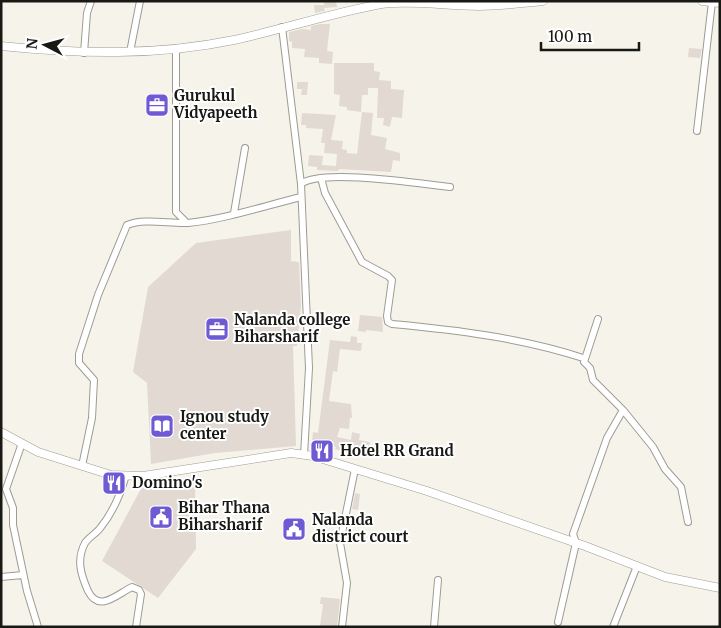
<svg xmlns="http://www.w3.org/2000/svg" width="721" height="628" font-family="Merriweather,serif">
<rect width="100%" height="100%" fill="#f6f4ea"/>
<!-- building -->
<path fill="#e1d9d2" d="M324 1H336L337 7 324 8 325 11 315 13 314 5H324Z
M321 24H330L327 51 333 52 332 64 319 63V58L304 57 305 49 292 48V42L289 41V32L302 29 311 30V26Z
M689 48 702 49 700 58 688 57Z
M334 63H374V71L380 72 379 80 391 81V89L404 90 402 118 392 117 390 127 383 125 384 118H377L378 88H368V95H362L361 112 347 110V107L339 106 340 95 334 94Z
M297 82H308L307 95H301L302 89H297Z
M362 112 373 113 371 135 387 138 385 149 400 153V161L393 160 391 172 339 169 338 171 317 170V167L308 166 309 155 323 156 322 165 336 166 337 154 324 153 325 143H321L323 129 306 128V125H301L302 113 336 115 331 140 343 141 342 149 347 150V153L357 154Z
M291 230V261L299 262 301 306 297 346H293L296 446 215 453 151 464 147 383 133 372 148 287 196 243Z
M360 315 382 317 383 332 366 330V332L358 331Z
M351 336 357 337V343H362L361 351 340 349 337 372 333 371 329 401 351 404 352 418H350L349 429 340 428 337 437 351 440 352 432 360 434 359 440 370 442 367 456 347 453 335 449 336 447 312 442 313 432 318 433 330 340 350 342Z
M195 477 196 549 158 598 102 561 143 485Z
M355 493 360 494 358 510 352 509Z
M321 597 340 599 337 627 320 626 323 604H320Z"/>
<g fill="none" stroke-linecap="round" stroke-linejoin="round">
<!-- minor casing -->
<g stroke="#9e9b93" stroke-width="8">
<path id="minor" d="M282 27 301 184
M176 49V212L187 223
M130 52 140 1
M84 53 87 13 91 1
M697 131 712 2
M321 178 325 193 362 262 388 276 392 280 387 316 388 322 392 324C457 330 522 338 583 358
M234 213 245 148
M598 319 584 362 590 368 593 380 623 410
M22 443 6 489 13 508V525L27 591 38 627
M304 455 309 368 301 184C321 168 422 184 450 187
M82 466 92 418 94 380 79 363V354L98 295 127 225C145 218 169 224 188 223 226 219 264 206 301 197
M126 475C121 493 113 512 101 527 97 533 89 537 85 543 76 560 81 575 88 591 99 613 116 595 132 587L139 590 141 594 136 627
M1 577 23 575
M558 622 576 543 573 534 607 438 623 410 653 447 665 469 681 487 688 522
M342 627 347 583 340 543 355 469
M434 627 438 580
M613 627 637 566"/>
</g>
<!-- major casing -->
<g stroke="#9e9b93" stroke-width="9">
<path id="major" d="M702 1 720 3
M1 46C79 54 157 56 234 40 284 29 332 13 381 4 414 0 446 6 479 6 501 6 522 3 543 1
M1 432 38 452 111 475 143 476 291 453 313 456 427 491 585 546 665 577 720 588"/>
</g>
<!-- minor -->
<use href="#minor" stroke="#fff" stroke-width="6"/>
<!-- major -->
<use href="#major" stroke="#fff" stroke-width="8"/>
</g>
<!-- icons -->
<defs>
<g id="office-square" transform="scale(1.25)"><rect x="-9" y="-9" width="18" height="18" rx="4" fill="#6f5ad4" stroke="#fff"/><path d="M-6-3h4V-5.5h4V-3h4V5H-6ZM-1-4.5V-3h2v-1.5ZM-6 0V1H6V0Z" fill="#fff"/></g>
<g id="library-square" transform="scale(1.25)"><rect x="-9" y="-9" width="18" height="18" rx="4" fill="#6f5ad4" stroke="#fff"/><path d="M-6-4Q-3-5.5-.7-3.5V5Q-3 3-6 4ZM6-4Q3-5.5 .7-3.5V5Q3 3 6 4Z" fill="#fff"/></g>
<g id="restaurant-square" transform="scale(1.25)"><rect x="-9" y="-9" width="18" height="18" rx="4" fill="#6f5ad4" stroke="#fff"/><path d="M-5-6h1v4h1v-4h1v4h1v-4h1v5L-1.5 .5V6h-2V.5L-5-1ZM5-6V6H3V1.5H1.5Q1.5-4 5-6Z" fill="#fff"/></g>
<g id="civic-square" transform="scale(1.25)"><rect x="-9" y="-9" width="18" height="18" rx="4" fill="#6f5ad4" stroke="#fff"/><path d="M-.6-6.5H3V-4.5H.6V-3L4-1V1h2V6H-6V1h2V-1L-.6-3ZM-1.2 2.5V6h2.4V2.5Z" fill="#fff"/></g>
</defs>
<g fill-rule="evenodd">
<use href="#office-square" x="157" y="105"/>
<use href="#office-square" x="217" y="329"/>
<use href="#library-square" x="162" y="426"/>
<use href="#restaurant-square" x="322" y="451"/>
<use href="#restaurant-square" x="114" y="483"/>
<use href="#civic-square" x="161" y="517"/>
<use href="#civic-square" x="294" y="529"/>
</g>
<g text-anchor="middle" stroke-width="4" stroke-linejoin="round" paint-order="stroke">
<!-- poi labels -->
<g font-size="15" font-weight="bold" fill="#181815" stroke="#fff" text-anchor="start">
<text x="174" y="101">Gurukul<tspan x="174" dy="17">Vidyapeeth</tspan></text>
<text x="234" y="325">Nalanda college<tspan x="234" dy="17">Biharsharif</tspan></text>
<text x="180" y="422">Ignou study<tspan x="180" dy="17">center</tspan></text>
<text x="340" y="456">Hotel RR Grand</text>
<text x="132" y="488">Domino's</text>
<text x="178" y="513">Bihar Thana<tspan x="178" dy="17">Biharsharif</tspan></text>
<text x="312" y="525">Nalanda<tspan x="312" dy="17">district court</tspan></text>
</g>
</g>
<!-- border -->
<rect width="721" height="628" fill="none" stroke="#181815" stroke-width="5"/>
<!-- north arrow -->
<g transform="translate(45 45) rotate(276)" stroke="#ffffff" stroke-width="4" paint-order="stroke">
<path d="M0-4L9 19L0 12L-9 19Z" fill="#181815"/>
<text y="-8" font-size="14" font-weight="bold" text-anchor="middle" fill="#181815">N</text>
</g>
<!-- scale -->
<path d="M541 42v8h98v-8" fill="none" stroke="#181815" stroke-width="2.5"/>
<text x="548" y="42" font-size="15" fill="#181815" stroke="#ffffff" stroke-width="4" paint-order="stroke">100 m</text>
</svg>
